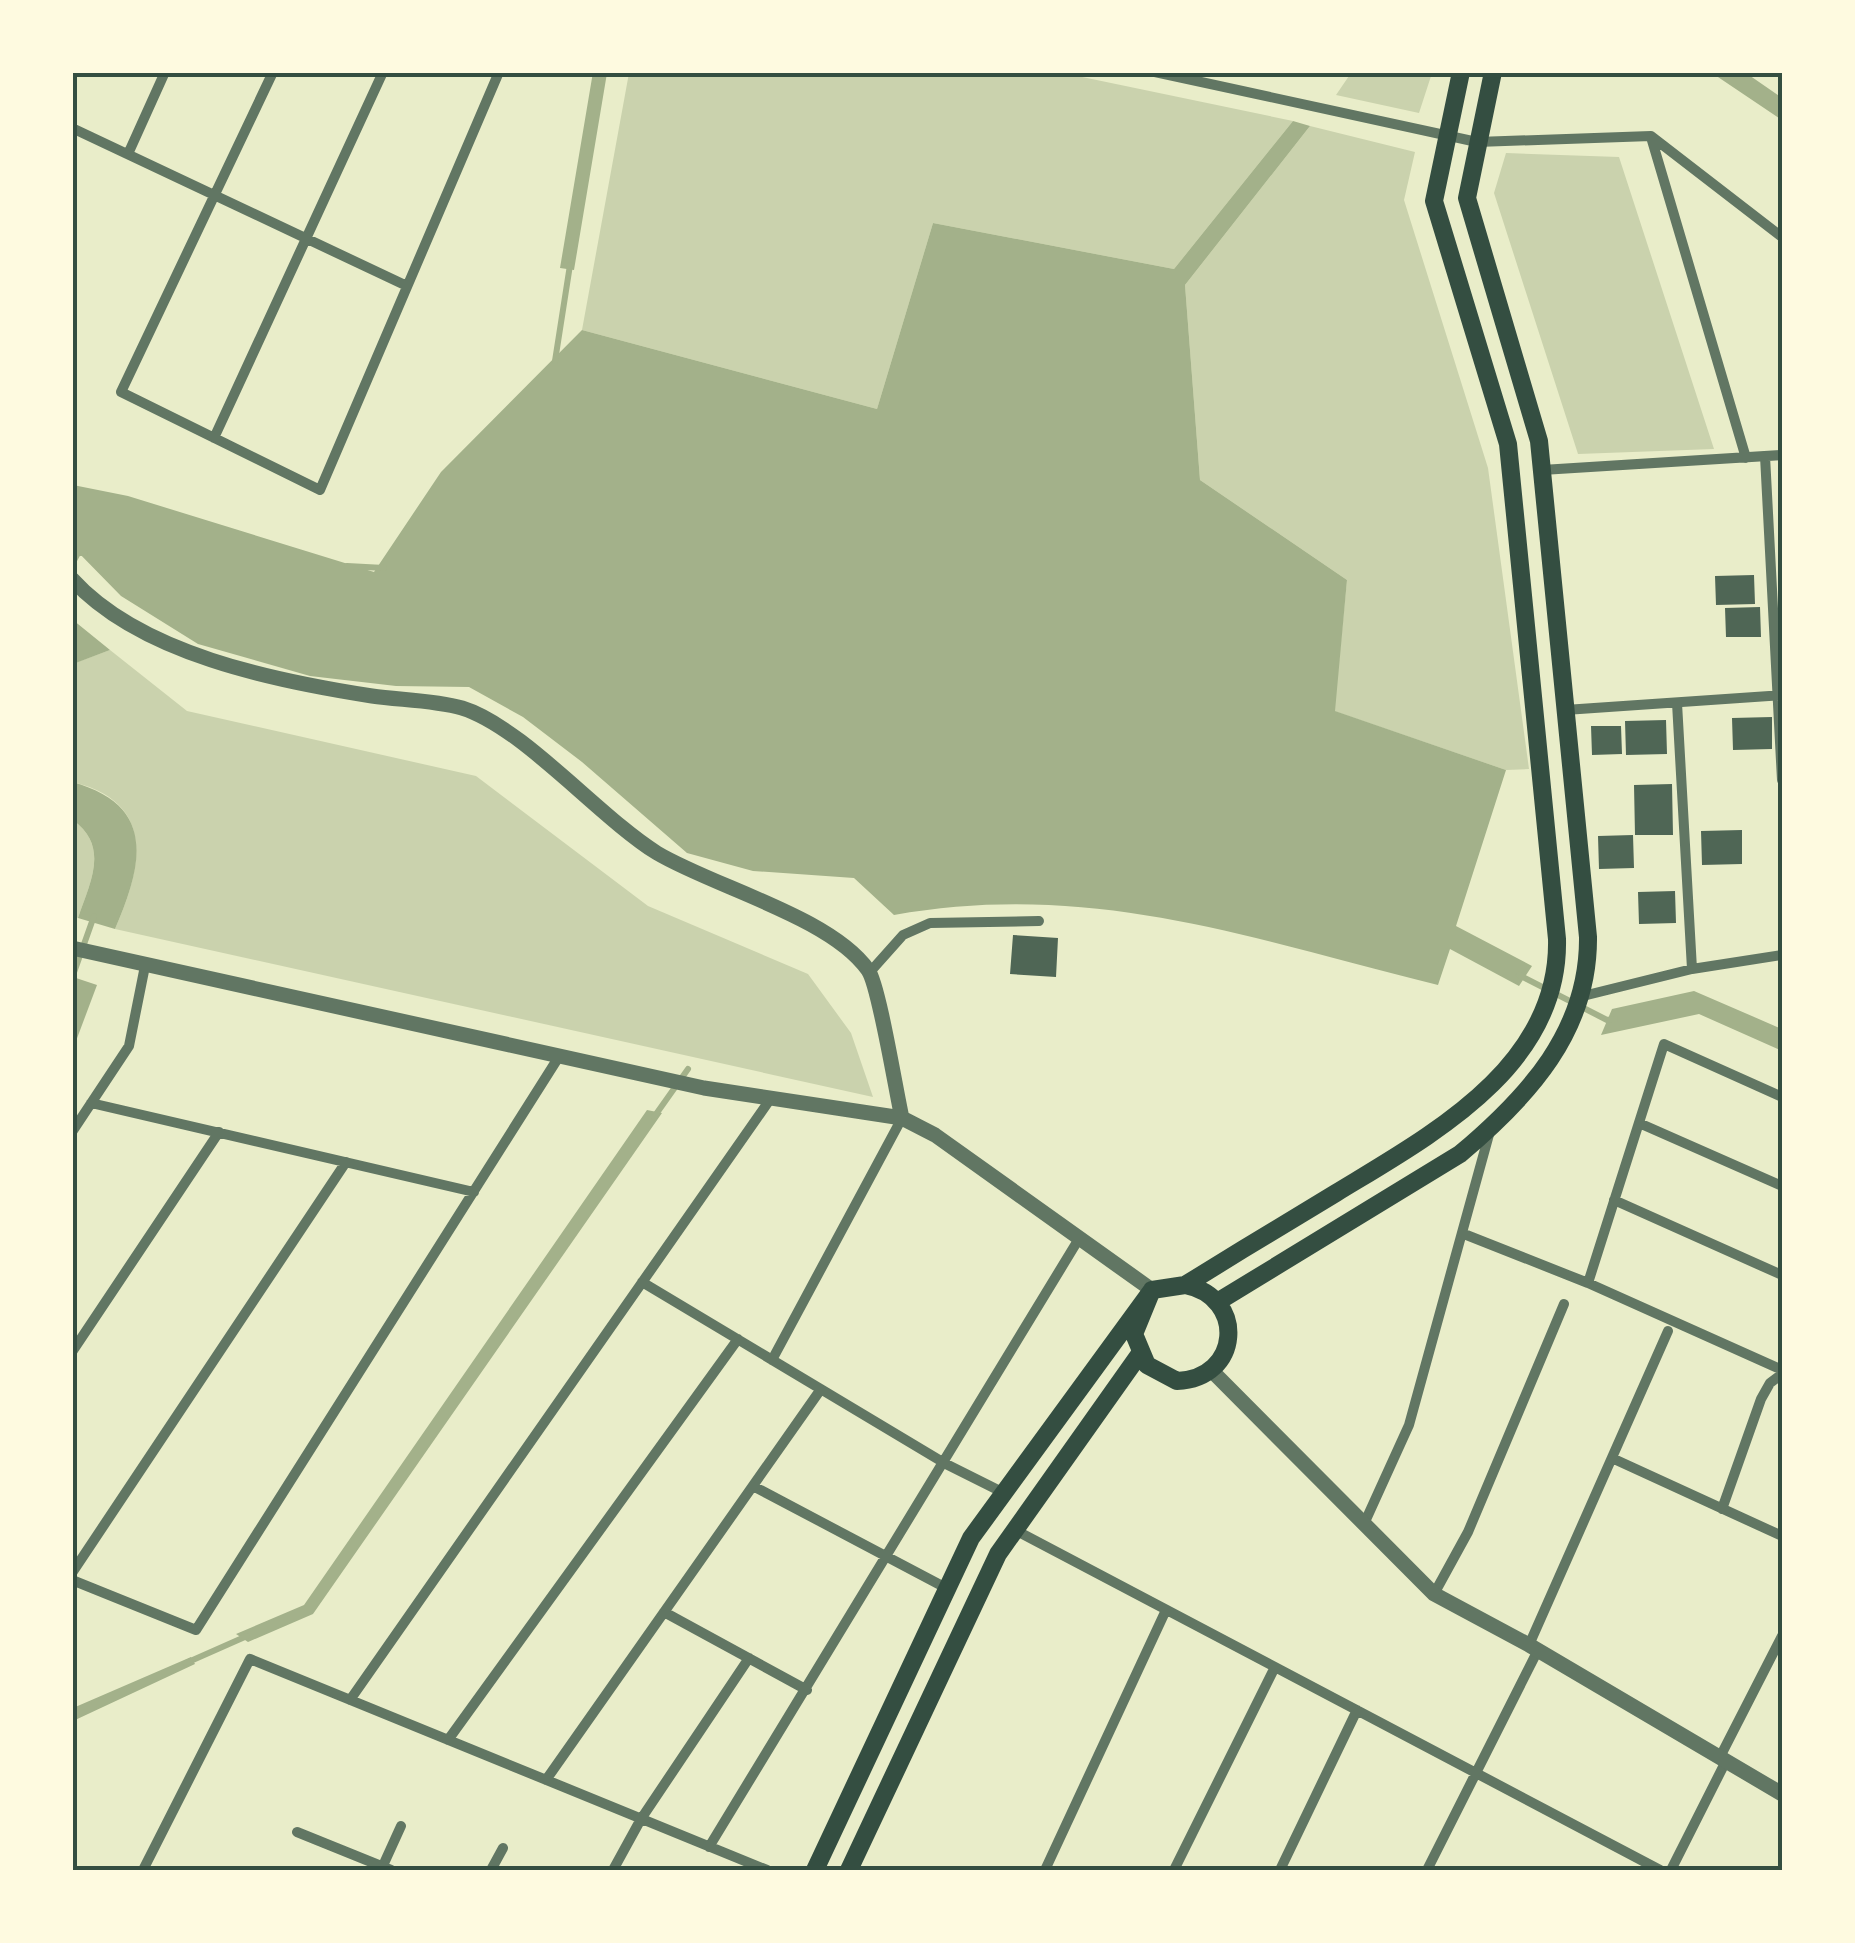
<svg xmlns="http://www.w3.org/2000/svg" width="1855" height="1943" font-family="'Archivo Narrow',sans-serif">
<rect width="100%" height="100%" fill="#e9edc9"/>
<!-- green -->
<path fill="#cad2ad" d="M629 73H1063L1293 121 1174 269 933 223 877 409 582 330Z
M1351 73H1432L1419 113 1336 95Z
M1310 126 1415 152 1404 200 1488 468 1529 769 1506 770 1334 711 1347 580 1200 480 1185 285Z
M1506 153 1619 157 1714 449 1578 454 1494 193Z
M110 650 187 711 476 776 648 906 808 974 851 1033 873 1097 115 929C142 867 157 803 73 782L72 664Z
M73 820C110 847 90 882 78 918L73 916Z"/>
<!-- water -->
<path fill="#a3b18a" d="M593 72 607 73 574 270 560 268Z
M1712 73H1746L1782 98V120Z
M1293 121 1310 126 1185 285 1200 480 1347 580 1335 711 1506 770 1456 926 1532 966 1519 986 1450 949 1438 985C1249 938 1091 880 894 915L854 878 753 871 687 853 582 762 523 717 469 687 396 686 310 676 198 644 121 596 73 547V485L128 496 374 572 441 472 582 330 877 409 933 223 1174 269Z
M73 620 110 650 73 664Z
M72 782C157 805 143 864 115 929L78 918C90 882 110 847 73 820Z
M73 977 97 985 73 1049 72 977Z
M1694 991 1782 1029V1051L1699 1014 1601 1035 1612 1009Z
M647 1110 662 1113 313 1614 248 1642 236 1634 304 1605Z
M191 1657 195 1664 73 1721V1708Z"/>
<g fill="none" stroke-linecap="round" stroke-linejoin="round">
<!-- stream -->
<path stroke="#a3b18a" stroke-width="6" d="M555 361 570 265
M72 564 78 553H85
M347 566 384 568
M1519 975 1607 1020 1615 1019
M72 978 94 916
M654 1117 688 1069
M186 1663 247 1636"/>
</g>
<!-- building -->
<path fill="#4f6655" d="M1754 575 1755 604 1716 605 1715 576Z
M1760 607 1761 637H1726L1725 608Z
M1772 717V749L1733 750 1732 718Z
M1666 720 1667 754 1626 755 1625 721Z
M1591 726H1621L1622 754 1592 755Z
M1672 784 1673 835H1635L1634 785Z
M1742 830V864L1702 865 1701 831Z
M1633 835 1634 868 1599 869 1598 836Z
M1675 891 1676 923 1639 924 1638 892Z
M1013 935 1058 938 1056 977 1010 974Z"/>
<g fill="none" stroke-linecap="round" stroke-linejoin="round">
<!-- minor -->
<path stroke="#617663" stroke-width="10" d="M273 72 121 392 320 490 499 72
M1155 72 1477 142 1651 136 1782 237
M72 128 407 286
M1651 137 1746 458
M128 154 165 72
M214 438 383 72
M1765 456 1782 780
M1542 470 1782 455
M1677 703 1692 969
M1565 710 1782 695
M870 972 903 935 930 923 1039 921
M1583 996 1692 969 1782 955
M91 1103 474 1192
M1639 1123 1782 1186
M72 1132 129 1046 145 966
M1614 1200 1782 1275
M1464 1234 1588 1283 1782 1370
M642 1282 946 1464 1004 1493
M1588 1283 1664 1044 1782 1097
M72 1352 219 1132
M772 1360 902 1118
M1614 1459 1782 1536
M753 1486 948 1589
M1722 1509 1761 1399 1770 1383 1782 1374
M1364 1524 1409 1425 1490 1131
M1015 1530 1660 1870
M72 1573 346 1162
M72 1580 196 1630 560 1055
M1434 1594 1468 1532 1564 1304
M664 1612 807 1690
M1529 1645 1668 1331
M350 1700 769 1101
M448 1740 738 1339
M1720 1757 1782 1636
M546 1780 821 1389
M297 1832 391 1870
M709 1847 1080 1237
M143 1870 250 1659 767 1870
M381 1870 401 1826
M491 1870 503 1848
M613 1870 641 1819 749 1658
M1045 1870 1166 1610
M1174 1870 1275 1667
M1280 1870 1357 1710
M1427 1870 1538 1650
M1671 1870 1726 1761"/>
<!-- tertiary -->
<path stroke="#617663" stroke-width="15" d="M72 579C140 654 275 681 372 696 400 700 434 700 462 708 523 727 599 817 657 853 714 887 831 917 868 970 879 985 896 1092 902 1118L935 1135 1152 1290
M72 948 704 1088 902 1118
M1212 1371 1434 1594 1529 1645 1782 1794"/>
<!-- secondary -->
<path stroke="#344e41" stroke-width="18" d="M1185 1285C1235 1254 1286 1223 1336 1193 1431 1135 1560 1067 1557 939L1508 444 1434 201 1461 72
M1185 1285C1247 1297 1241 1379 1177 1381L1147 1365 1134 1334 1152 1290Z
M1219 1301 1460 1154C1528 1097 1589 1031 1588 937L1539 441 1467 198 1493 72
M815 1870 971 1538 1152 1290
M849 1870 998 1554 1139 1355"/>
</g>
<!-- border -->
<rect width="1855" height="1943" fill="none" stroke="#fefae0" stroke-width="150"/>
<rect x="75" y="75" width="1705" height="1793" fill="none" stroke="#344e41" stroke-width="4"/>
</svg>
